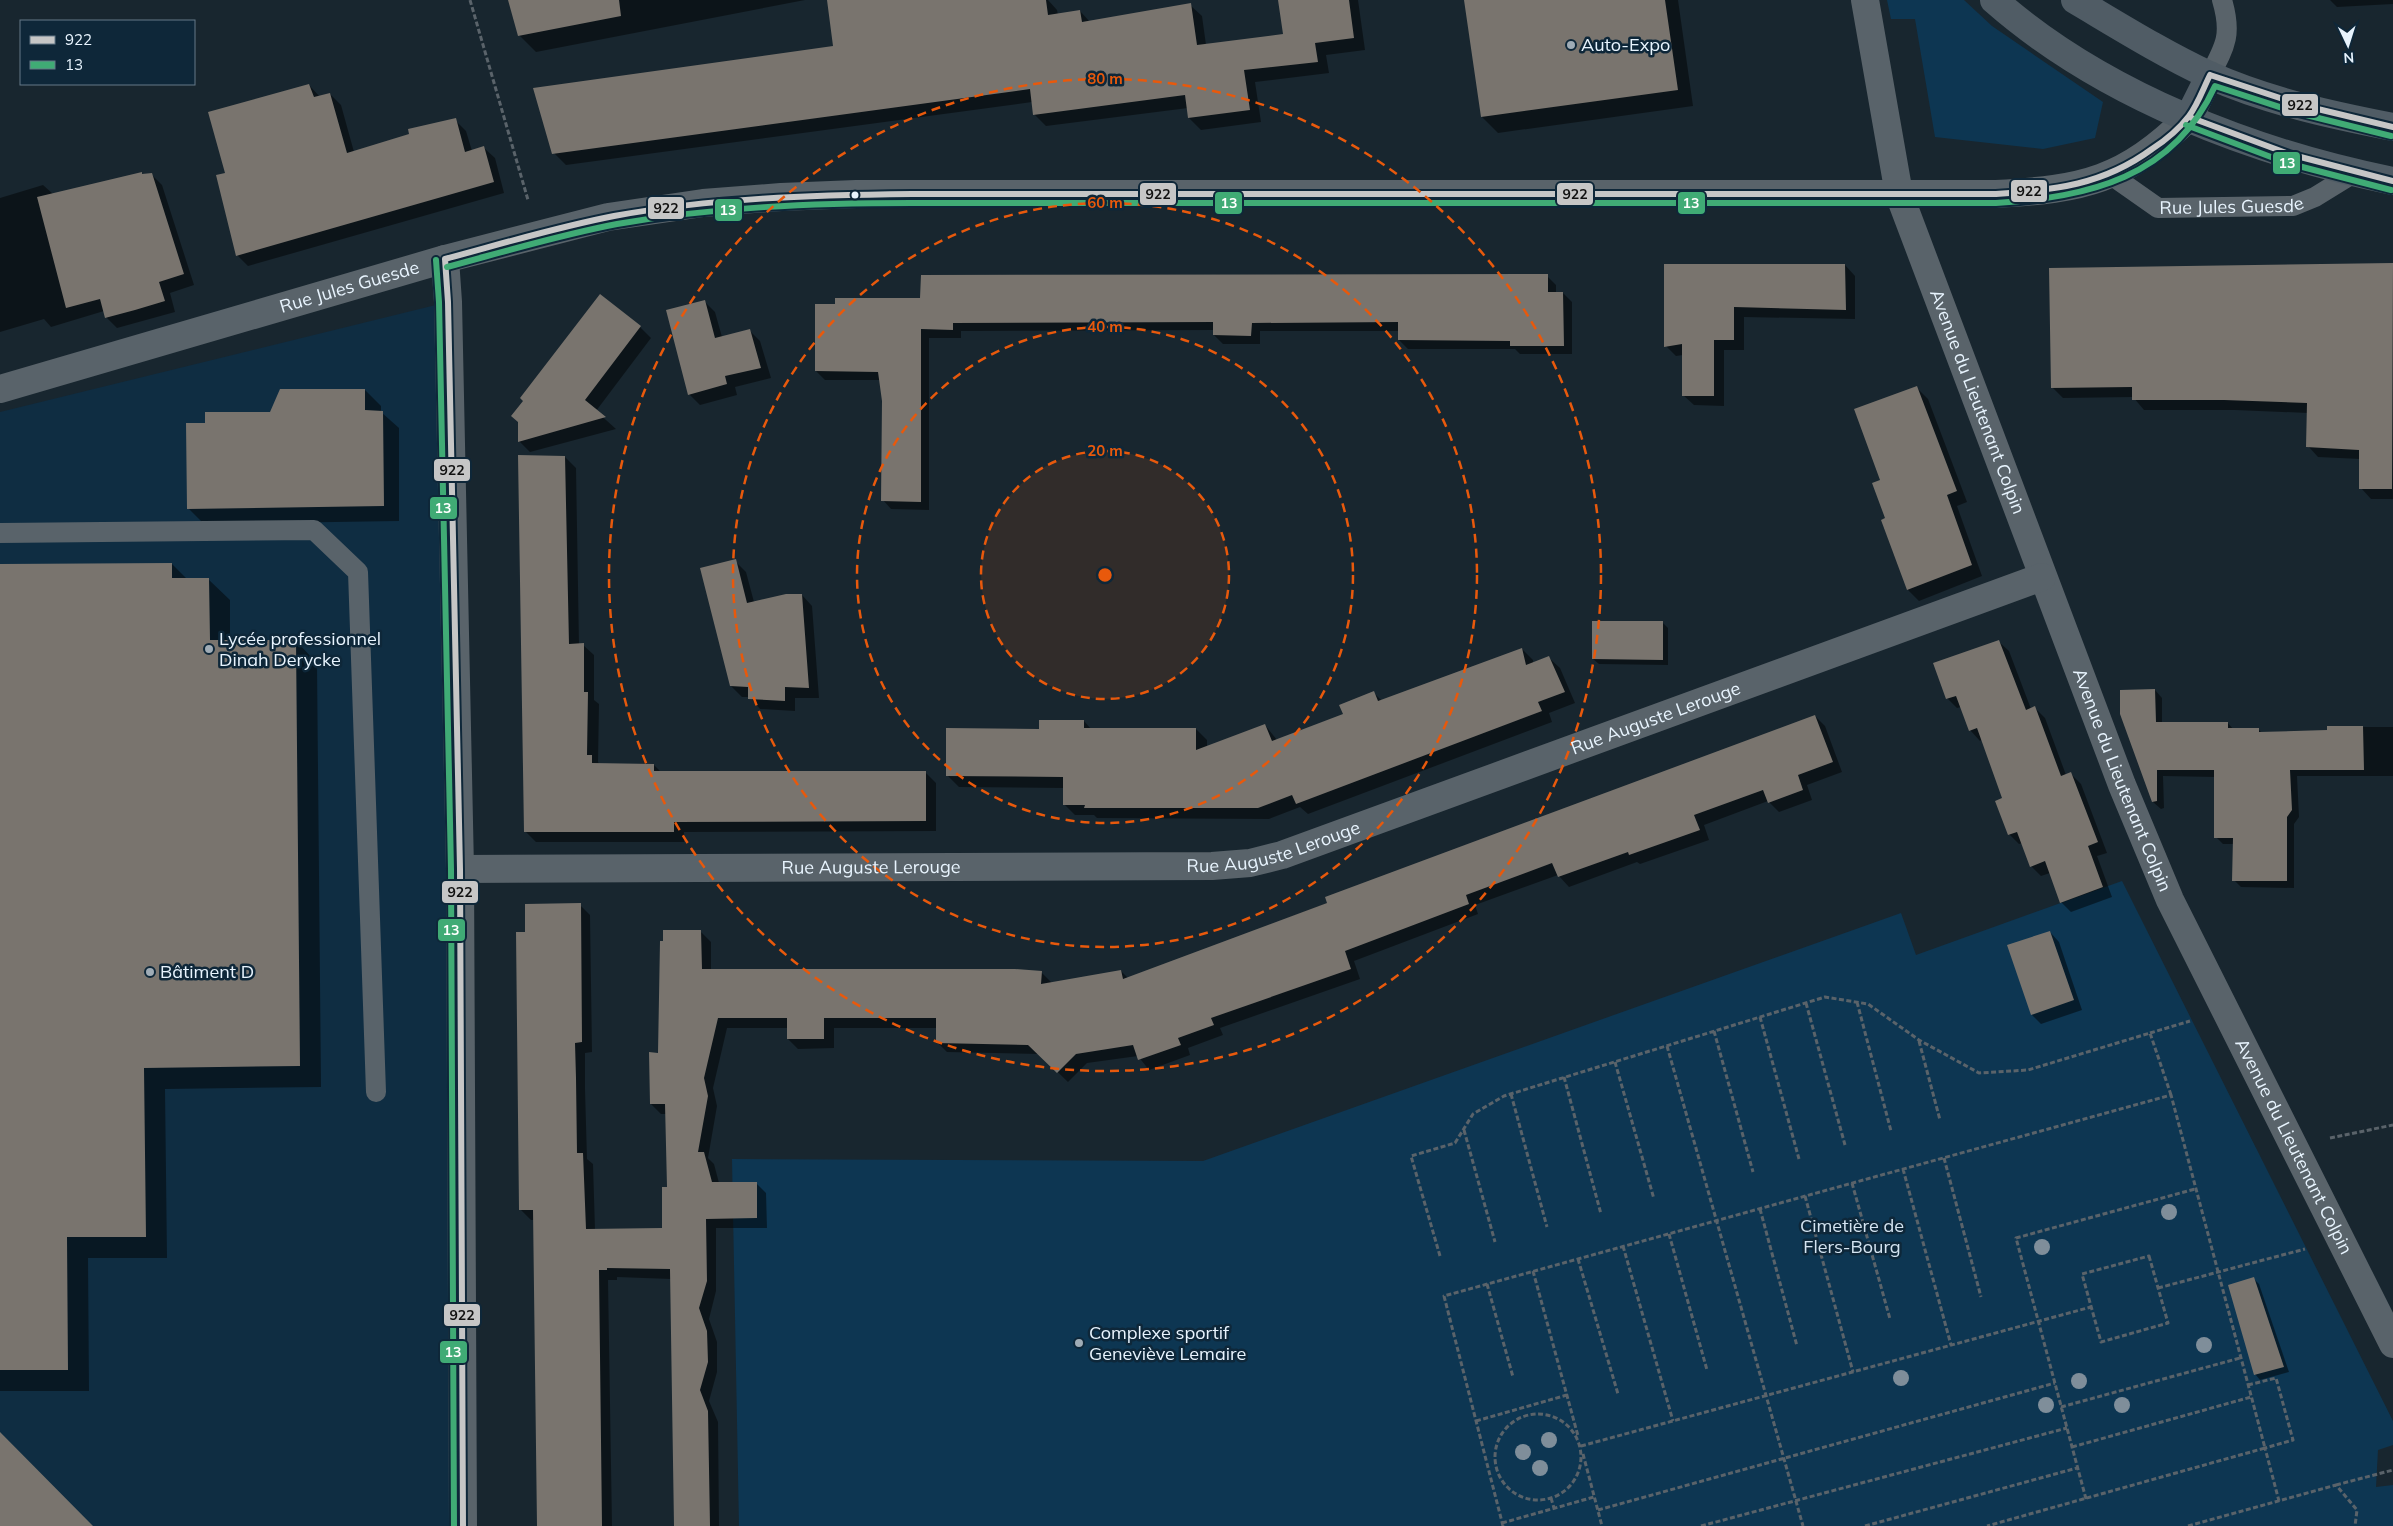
<svg xmlns="http://www.w3.org/2000/svg" width="2393" height="1526" font-family="Mulish,sans-serif">
<rect width="100%" height="100%" fill="#18262f"/>
<!-- built -->
<path fill="#0f2d42" d="M448 302 466 1526H0V412Z"/>
<!-- green -->
<path fill="#0d3652" d="M1887 0H1964L1992 26 2103 102 2095 138 2043 149 1935 137 1915 19H1891Z
M2122 881 2393 1421V1445L2378 1450 2376 1487 2393 1485V1526H739L732 1159 1203 1161 1901 913 1916 955Z"/>
<!-- shadow -->
<path fill="#0007" d="M509 0H805L536 52 519 35Z
M828 0H1048L1057 10 1058 15 1080 11 1090 22 1190 5 1202 16 1206 45 1284 35 1279 0H1358L1365 50 1326 55 1329 73 1255 82 1261 122 1201 130 1189 118 1188 108 1046 126 1034 114 1032 102 566 165 554 153 834 47Z
M1465 0H1678L1693 106 1498 133 1482 117Z
M2330 0H2393V4L2337 7Z
M309 85 320 97 330 94 341 105 354 152 455 120 466 131 472 151 484 148 495 158 504 193 248 266 237 255 227 174Z
M151 174 162 185 194 285 170 293 175 312 117 328 106 317 104 311 51 327 44 319 0 332V198L43 185 53 194Z
M2393 264V499H2371L2361 488 2360 459 2318 457 2308 446V413L2235 410H2144L2133 397 2063 398 2052 387 2051 269Z
M1665 265H1845L1855 276V319L1744 317V350H1724V406L1694 405 1683 395V355L1676 356 1666 346Z
M1547 276 1556 285V294L1563 293 1572 302V354H1520L1515 349H1408L1399 340V331H1260V344H1223L1214 335V330L961 331V338H929V510L891 509 883 500V401L880 380H825L816 371 922 300Z
M705 302 715 312 722 337 749 330 760 341 771 378 735 387 737 395 700 405 689 394Z
M640 327 651 338 596 411 616 429 530 452 519 441Z
M1917 388 1928 399 1967 502 1957 506 1982 576 1919 601 1908 590 1882 481Z
M365 390 381 406V412L399 428V521L204 524 188 508 206 424 271 413Z
M565 457 576 468 579 645H583L594 655V700L599 704 598 762 600 765H654L661 772H925L936 783V831L684 832V842H536L525 831Z
M735 561 746 572 754 602 802 595 812 606 819 698H795V711L760 709 750 697H742L731 686Z
M172 564 187 579H208L230 600V641H296L317 663 321 1087 165 1089 167 1258H88L89 1391H0V565Z
M1662 622 1668 628V665L1599 664 1593 659Z
M1998 641 2009 651 2031 709 2035 708 2045 718 2066 775 2071 774 2081 784 2107 853 2097 856 2112 897 2071 912 2061 902 2050 873 2041 876 2031 866 2023 843 2019 844 2009 834 2004 799 1983 739 1980 741 1970 730 1961 707 1957 708 1947 698Z
M1522 649 1533 660V664L1549 658 1560 668 1575 703 1549 713 1552 722 1308 814 1300 807 1269 819 1097 818 1094 815H1075L1064 804V788L959 787 948 776 1040 730 1084 721 1091 729H1196L1207 740V747L1265 725 1277 740 1345 715 1374 693 1382 701Z
M2155 690 2162 698V723H2228L2233 729H2258L2262 733 2328 731V727H2393V776H2297L2299 817 2294 824V888L2241 887 2234 880V844H2223L2216 837V777L2163 776 2164 808 2161 809 2153 802Z
M1815 716 1825 726 1842 772 1807 785 1812 800 1779 812 1768 801 1704 825 1709 840 1640 864 1637 862 1569 887 1558 875 1475 905 1478 914 1354 961 1360 979 1220 1028 1223 1035 1188 1048 1190 1055 1149 1070 1138 1056 1087 1063 1068 1082 1039 1054 947 1052 937 1042V1028H834V1048L798 1049 788 1039V1028H727L713 1088 717 1106 708 1158 714 1164 719 1183H756L766 1193 767 1228H716V1291L709 1319 717 1342V1372L709 1401 718 1422 719 1526H675L671 1279 617 1277V1280H608L612 1526H538L534 1220H531L521 1210 527 933 580 905 590 915 592 1052 585 1053V1089L587 1159 593 1164 595 1230 664 1229 668 1188 666 1114H661L651 1104 660 1054 701 932 711 942V970L1041 972 1052 983 1121 971 1129 979Z
M2050 932 2059 942 2082 1010 2041 1024 2032 1015Z
M2254 1279 2259 1284 2289 1372 2260 1380 2255 1374Z"/>
<!-- building -->
<path fill="#79746e" d="M508 0H619L621 16 518 36Z
M827 0H1046L1048 15 1080 10 1082 22 1191 3 1197 45 1283 34 1278 0H1349L1354 38 1315 43 1318 62 1244 70 1250 110 1188 118 1185 95 1033 115 1030 89 552 154 533 88 833 46Z
M1464 0H1665L1678 90 1481 117Z
M309 84 314 97 330 93 347 153 409 134 408 129 456 118 465 152 484 146 494 182 236 256 216 175 225 173 208 112Z
M142 172V174L152 173 184 274 159 282 165 301 135 310 105 318 100 299 66 308 37 197Z
M2393 263 2392 489H2359V450L2306 447 2307 403 2224 400H2132V387L2051 388 2049 268Z
M1664 264H1845L1846 310 1734 307V340H1714V396H1682V344L1664 347Z
M1548 274V292H1563L1564 346H1510V341L1398 340V322L1252 323 1251 336 1213 335V322L953 323V330L921 329V502L881 501 882 401 878 372 815 371V304H835V298H920L921 275Z
M600 294 641 326 585 400 606 417 518 442V422L511 416 523 401 520 398Z
M705 300 715 338 750 329 761 368 725 376 727 384 688 395 666 310Z
M1917 386 1957 491 1947 495 1972 565 1907 590 1881 520 1885 518 1872 483 1880 480 1854 409Z
M280 389H365V410L383 411 384 506 187 509 186 423H205V412H270Z
M518 455 565 456 569 644 584 643V692H588L587 755H592V763L654 764V771H926V821L674 822V832H524Z
M736 559 747 603 786 594H802L809 688 785 687V701L748 699V687L730 686 700 568Z
M172 563V578H209L210 640H296L300 1066 144 1068 146 1237H67L68 1370H0V564Z
M1592 621H1663V660L1592 659Z
M1999 640 2026 710 2035 706 2061 776 2071 772 2098 842 2088 846 2103 887 2060 903 2045 861 2030 867 2017 832 2008 835 1995 801 2002 798 1977 728 1969 731 1956 696 1946 699 1933 663Z
M1522 648 1526 665 1549 656 1565 692 1538 702 1542 711 1296 804 1292 795 1258 808H1084L1085 805H1063V777L946 776V728L1039 729V720H1084V728H1196V750L1265 724 1272 741 1343 714 1339 705 1374 691 1378 701Z
M2155 689 2156 722H2228V728H2259V732L2327 730V726H2363L2364 770H2290L2292 810 2287 817V881H2232L2233 838H2214V770H2157V801L2152 802 2120 714V690Z
M1815 715 1833 762 1798 775 1803 790 1768 803 1763 790 1694 815 1700 830 1629 855 1628 852 1558 877 1552 863 1466 895 1469 904 1345 951 1351 969 1211 1018 1214 1025 1178 1038 1181 1045 1138 1060 1133 1045 1076 1054 1057 1073 1028 1045 936 1043V1018H824V1039H787V1018H718L704 1078 708 1096 698 1152H704L712 1182H757V1218L706 1219 707 1281 699 1308 707 1331 708 1362 700 1390 708 1411 710 1526H674L670 1269 607 1268V1270H599L602 1526H537L533 1210H519L516 932H525V904L581 903 582 1042 575 1043 576 1078 577 1153H583L586 1229 662 1228V1187H667L665 1104H650L649 1052 658 1053 660 941H663V930H701L702 969H1015L1042 971 1041 984 1121 970 1123 979 1327 903 1325 897Z
M2050 931 2074 1000 2031 1015 2007 945Z
M2254 1277 2284 1367 2254 1375 2228 1285Z
M0 1432 93 1526H0Z"/>
<g fill="none" stroke-linecap="round" stroke-linejoin="round">
<!-- path -->
<path stroke="#5a636a" stroke-width="3" stroke-dasharray="5 2.5" stroke-linecap="butt" d="M470 0 528 200
M1857 1002 1891 1131
M1806 1003 1845 1145
M1760 1017 1799 1159
M1714 1031 1753 1172
M2150 1033 2190 1021
M1919 1041 1940 1120
M1667 1046 1803 1526
M1615 1062 1654 1199
M1564 1077 1601 1214
M1511 1094 1547 1227
M1464 1130 1495 1242
M2330 1138 2393 1125
M1944 1158 1981 1297
M1903 1169 1951 1345
M1852 1183 1890 1319
M1805 1196 1853 1372
M1760 1209 1797 1346
M1669 1234 1707 1370
M1623 1246 1673 1421
M1440 1256 1411 1156 1455 1143 1473 1114 1504 1096 1825 997 1868 1004 1919 1040 1979 1073 2028 1070 2150 1033 2171 1095
M2149 1256 2168 1323 2101 1342 2082 1274Z
M1578 1259 1618 1394
M1533 1271 1578 1436
M1487 1284 1513 1377
M2158 1288 2305 1249
M2248 1385 2276 1378 2293 1440 2265 1448 2279 1501
M2061 1407 2240 1358
M1495 1457a43 43 0 1 1 86 0a43 43 0 1 1-86 0Z
M1476 1421 1567 1395
M1581 1446 2091 1307
M2072 1447 2251 1397
M1583 1454 1602 1526
M2336 1485 2393 1470
M1551 1498 1554 1508
M2086 1499 2016 1238 2195 1189
M1598 1510 2055 1383
M1502 1523 1594 1497
M1503 1526 1444 1296 2171 1095 2265 1448 1987 1526
M1701 1526 2067 1428
M1865 1526 2077 1468
M2188 1526 2336 1485 2357 1510 2355 1526"/>
<!-- lane -->
<g stroke="#59636a" stroke-width="20">
<path d="M2210 75C2226 45 2232 34 2222 0"/>
<path id="s1" d="M2111 175 2158 208 2293 206 2315 197 2354 173"/>
<path d="M0 533 314 530 358 572 376 1092"/>
</g>
<!-- street -->
<g stroke="#59636a" stroke-width="28">
<path id="s2" d="M1865 0 1899 194 2122 785 2170 900 2393 1344"/>
<path d="M445 259 448 302 460 869 463 1526"/>
<path id="s3" d="M0 389 445 259 608 217 703 203 781 197 856 194H1996C2084 189 2124 181 2189 117"/>
<path id="s4" d="M460 869 1212 866 1250 863 1282 855 2042 577"/>
</g>
<!-- secondary -->
<path stroke="#505c65" stroke-width="28" d="M1994 0C2102 95 2254 153 2393 181
M2075 0C2119 26 2162 53 2209 75 2267 101 2331 115 2393 127
M2189 117 2210 75"/>
<!-- bus-1 casing -->
<g stroke="#0e2739" stroke-width="10">
<path id="bus-1" d="M2210 75 2301 105 2393 127
M2189 117 2289 154 2393 181
M445 259C501 244 557 227 614 216 712 198 812 195 912 194H1996C2055 190 2103 185 2152 149 2166 140 2179 129 2189 116 2198 104 2203 89 2210 75
M445 259 448 302 460 869 463 1526"/>
</g>
<!-- bus-2 casing -->
<g stroke="#0e2739" stroke-width="10">
<path id="bus-2" d="M2186 125 2287 163 2391 190
M436 260 439 302 451 869 454 1526
M447 267C503 252 559 235 617 224 714 207 813 203 912 203H1996C2089 197 2173 178 2215 86L2298 113 2391 136"/>
</g>
<!-- bus-1 -->
<use href="#bus-1" stroke="#c6c6c6" stroke-width="6"/>
<!-- bus-2 -->
<use href="#bus-2" stroke="#40ab75" stroke-width="6"/>
</g>
<!-- trees -->
<g fill="#7f8e9a">
<circle cx="2169" cy="1212" r="8"/>
<circle cx="2042" cy="1247" r="8"/>
<circle cx="2204" cy="1345" r="8"/>
<circle cx="1901" cy="1378" r="8"/>
<circle cx="2079" cy="1381" r="8"/>
<circle cx="2046" cy="1405" r="8"/>
<circle cx="2122" cy="1405" r="8"/>
<circle cx="1549" cy="1440" r="8"/>
<circle cx="1523" cy="1452" r="8"/>
<circle cx="1540" cy="1468" r="8"/>
</g>
<!-- distance rings -->
<circle cx="1105" cy="575" r="124" fill="#e8590c" fill-opacity=".12"/>
<g fill="none" stroke="#e8590c" stroke-width="2.5" stroke-dasharray="9 6">
<circle cx="1105" cy="575" r="124"/>
<circle cx="1105" cy="575" r="248"/>
<circle cx="1105" cy="575" r="372"/>
<circle cx="1105" cy="575" r="496"/>
</g>
<!-- markers -->
<g fill="#9facb6" stroke="#0e2739" stroke-width="2">
<circle cx="1571" cy="45" r="5"/>
<circle cx="209" cy="649" r="5"/>
<circle cx="150" cy="972" r="5"/>
<circle cx="1079" cy="1343" r="5"/>
</g>
<circle fill="#e8f4fe" stroke="#0e2739" stroke-width="2" cx="855" cy="195" r="4.5"/>
<g text-anchor="middle" stroke-width="5" stroke-linejoin="round" paint-order="stroke">
<!-- poi labels -->
<g font-size="18" fill="#e8f4fe" stroke="#0e2739" text-anchor="start">
<text x="1581" y="51">Auto-Expo</text>
<text x="219" y="645">Lycée professionnel<tspan x="219" dy="21">Dinah Derycke</tspan></text>
<text x="160" y="978">Bâtiment D</text>
<text x="1089" y="1339">Complexe sportif<tspan x="1089" dy="21">Geneviève Lemaire</tspan></text>
</g>
<!-- street labels -->
<g font-size="18" fill="#e8f4fe" stroke="#0e2739">
<text dy="6" stroke="none"><textPath href="#s1" startOffset="131">Rue Jules Guesde</textPath></text>
<text dy="6" stroke="none"><textPath href="#s3" startOffset="364">Rue Jules Guesde</textPath></text>
<text dy="6" stroke="none"><textPath href="#s2" startOffset="419">Avenue du Lieutenant Colpin</textPath></text>
<text dy="6" stroke="none"><textPath href="#s4" startOffset="1221">Rue Auguste Lerouge</textPath></text>
<text dy="6" stroke="none"><textPath href="#s2" startOffset="824">Avenue du Lieutenant Colpin</textPath></text>
<text dy="6" stroke="none"><textPath href="#s4" startOffset="816">Rue Auguste Lerouge</textPath></text>
<text dy="6" stroke="none"><textPath href="#s4" startOffset="411">Rue Auguste Lerouge</textPath></text>
<text dy="6" stroke="none"><textPath href="#s2" startOffset="1229">Avenue du Lieutenant Colpin</textPath></text>
</g>
<!-- park labels -->
<g font-size="18" fill="#d4e4f1" stroke="#0e2739">
<text x="1852" y="1232">Cimetière de<tspan x="1852" dy="21">Flers-Bourg</tspan></text>
</g>
</g>
<circle cx="1105" cy="575" r="8" fill="#e8590c" stroke="#0e2739" stroke-width="2.5"/>
<g font-size="15" text-anchor="middle" font-weight="bold" fill="#e8590c" stroke="#0e2739" stroke-width="5" stroke-linejoin="round" paint-order="stroke">
<text x="1105" y="84">80 m</text>
<text x="1105" y="208">60 m</text>
<text x="1105" y="332">40 m</text>
<text x="1105" y="456">20 m</text>
</g>
<g stroke="#0e2739" stroke-width="2">
<rect x="2281" y="93" width="38" height="24" rx="5" fill="#c6c6c6"/>
<rect x="2272" y="151" width="29" height="24" rx="5" fill="#40ab75"/>
<rect x="2010" y="179" width="38" height="24" rx="5" fill="#c6c6c6"/>
<rect x="1139" y="182" width="38" height="24" rx="5" fill="#c6c6c6"/>
<rect x="1556" y="182" width="38" height="24" rx="5" fill="#c6c6c6"/>
<rect x="1214" y="191" width="29" height="24" rx="5" fill="#40ab75"/>
<rect x="1677" y="191" width="29" height="24" rx="5" fill="#40ab75"/>
<rect x="647" y="196" width="38" height="24" rx="5" fill="#c6c6c6"/>
<rect x="714" y="198" width="29" height="24" rx="5" fill="#40ab75"/>
<rect x="433" y="458" width="38" height="24" rx="5" fill="#c6c6c6"/>
<rect x="429" y="496" width="29" height="24" rx="5" fill="#40ab75"/>
<rect x="441" y="880" width="38" height="24" rx="5" fill="#c6c6c6"/>
<rect x="437" y="918" width="29" height="24" rx="5" fill="#40ab75"/>
<rect x="443" y="1303" width="38" height="24" rx="5" fill="#c6c6c6"/>
<rect x="439" y="1340" width="29" height="24" rx="5" fill="#40ab75"/>
</g>
<g font-size="14" text-anchor="middle" font-weight="bold" fill="#fff">
<text x="2287" y="168">13</text>
<text x="1229" y="208">13</text>
<text x="1691" y="208">13</text>
<text x="728" y="215">13</text>
<text x="443" y="513">13</text>
<text x="451" y="935">13</text>
<text x="453" y="1357">13</text>
</g>
<g font-size="14" text-anchor="middle" font-weight="bold" fill="#111">
<text x="2300" y="110">922</text>
<text x="2029" y="196">922</text>
<text x="1158" y="199">922</text>
<text x="1575" y="199">922</text>
<text x="666" y="213">922</text>
<text x="452" y="475">922</text>
<text x="460" y="897">922</text>
<text x="462" y="1320">922</text>
</g>
<!-- legend -->
<rect x="20" y="20" width="175" height="65" fill="#0e2739" stroke="#657988"/>
<rect x="30" y="36" width="25" height="8" fill="#c6c6c6" stroke="#657988"/>
<text x="65" y="45" font-size="15" fill="#e8f4fe">922</text>
<rect x="30" y="61" width="25" height="8" fill="#40ab75" stroke="#657988"/>
<text x="65" y="70" font-size="15" fill="#e8f4fe">13</text>
<!-- north arrow -->
<g transform="translate(2348 45) rotate(176)" stroke="#0e2739" stroke-width="4" paint-order="stroke">
<path d="M0-4L9 19L0 12L-9 19Z" fill="#e8f4fe"/>
<text y="-8" font-size="14" font-weight="bold" text-anchor="middle" fill="#e8f4fe">N</text>
</g>
</svg>
